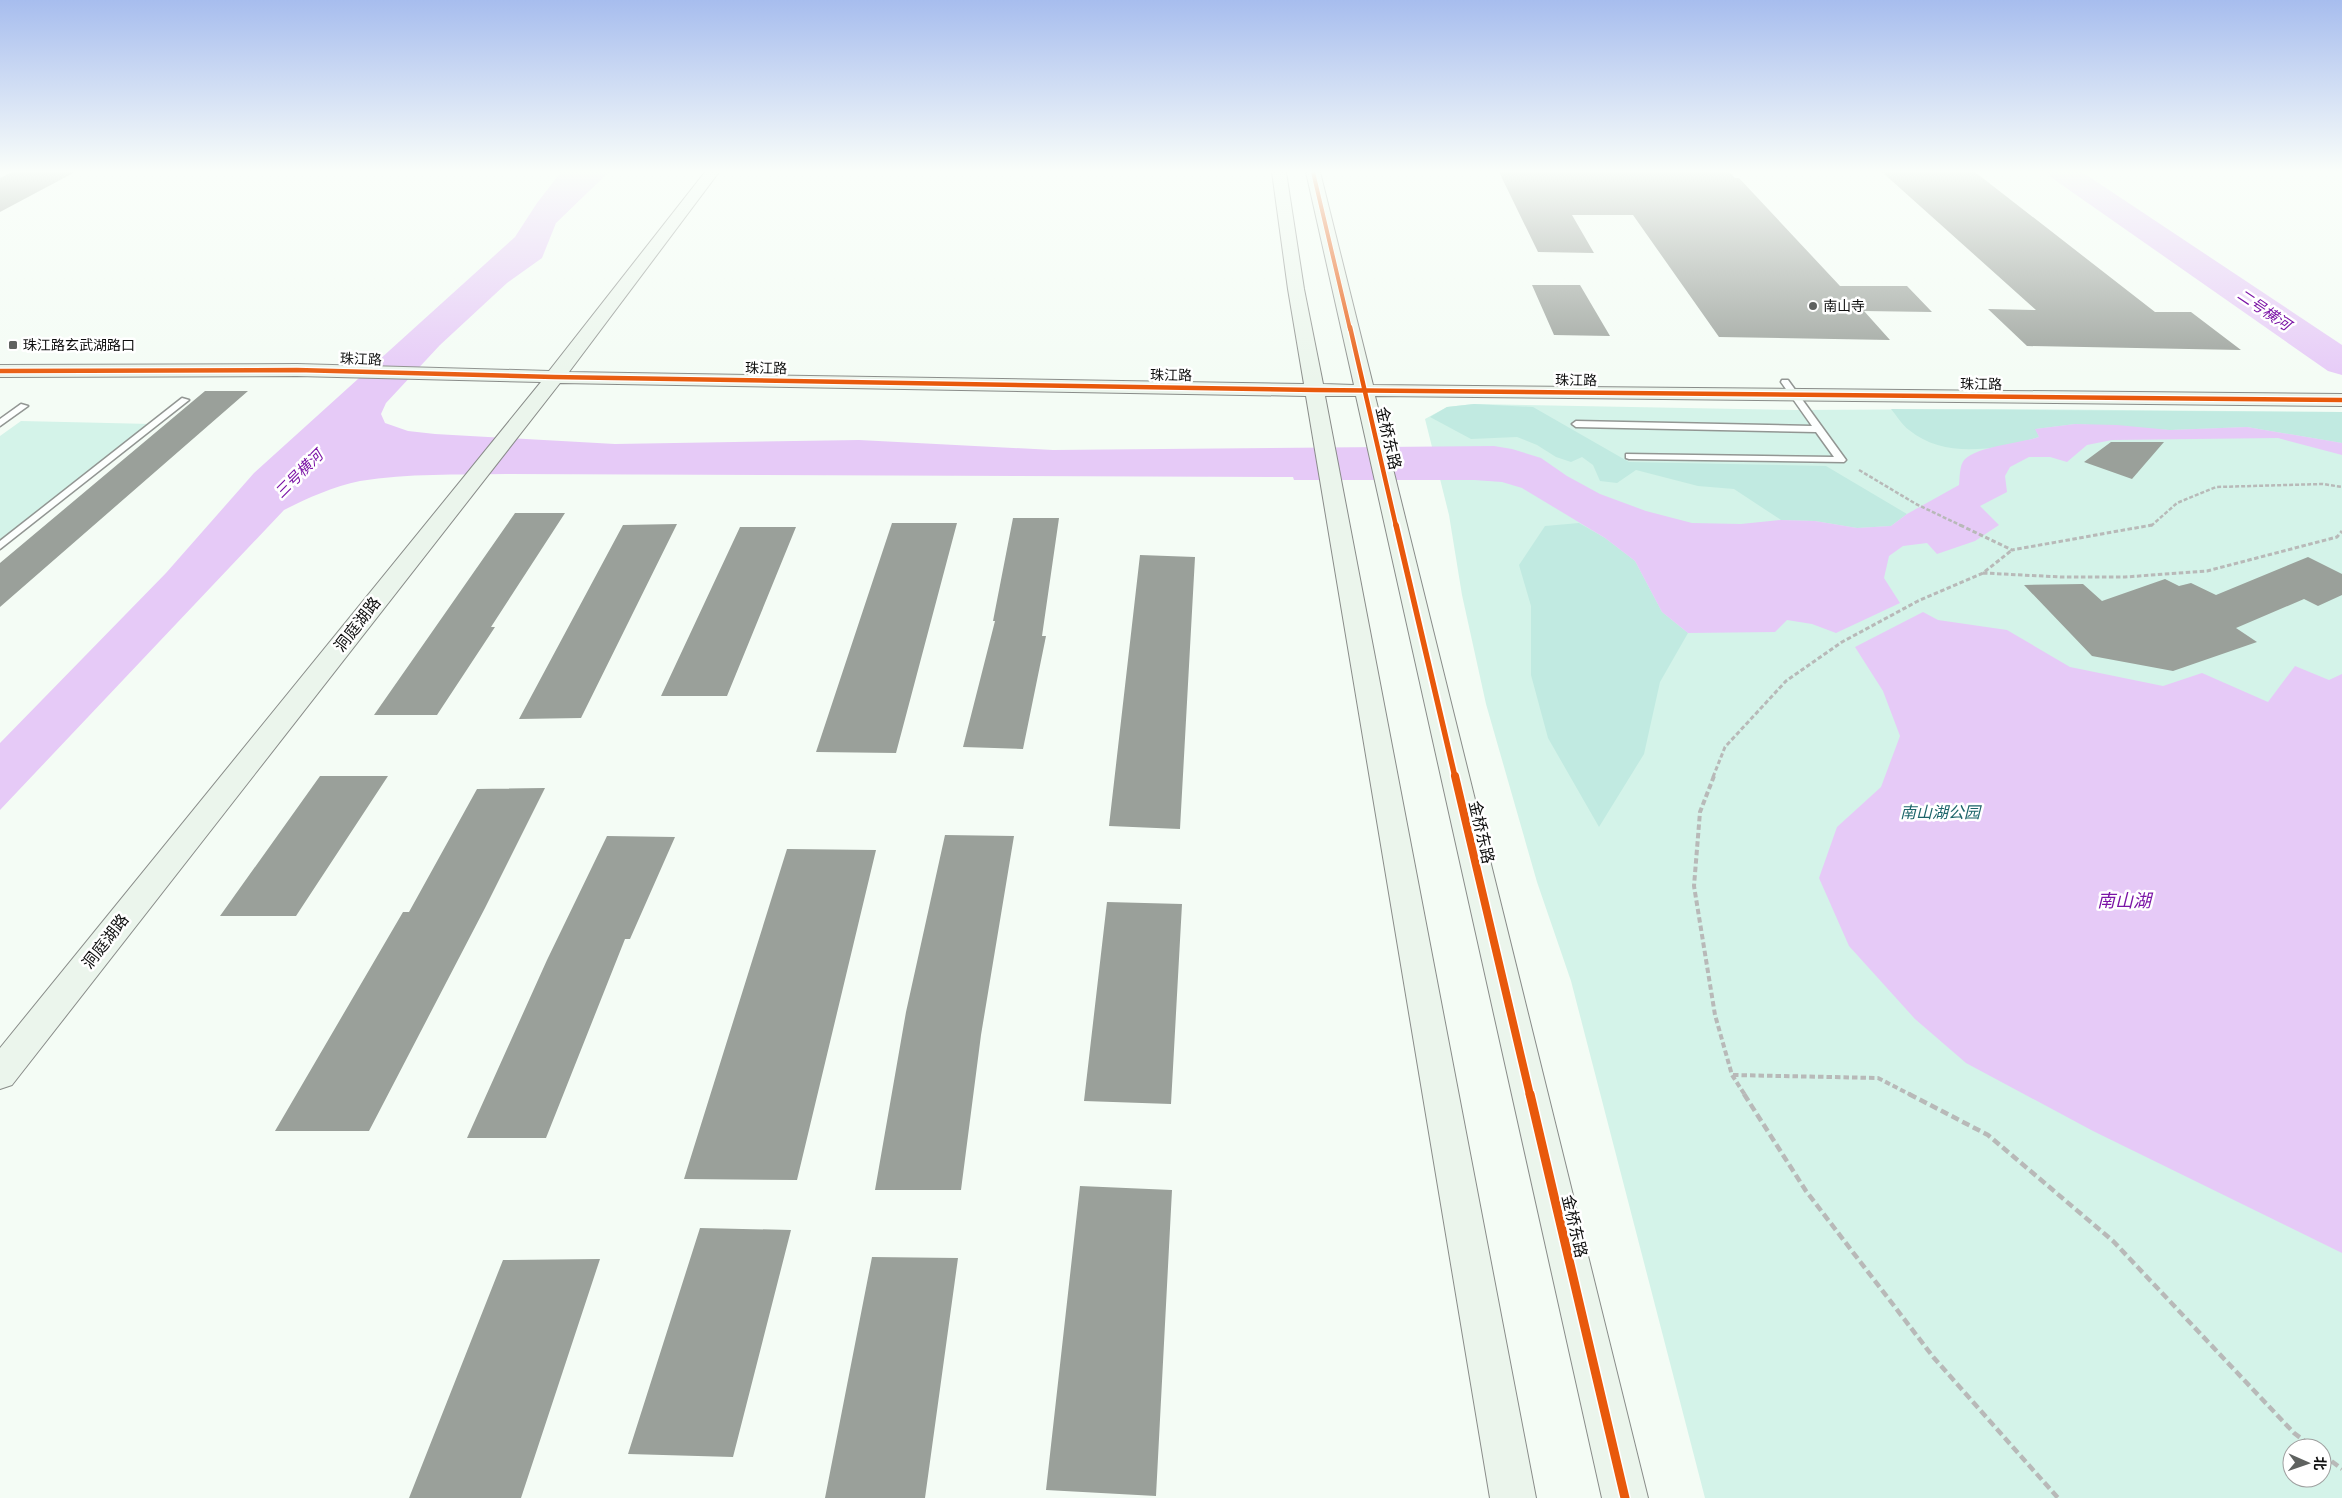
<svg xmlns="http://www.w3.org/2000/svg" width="2342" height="1498" font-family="'Roboto Serif','Noto Sans SC',serif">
<rect width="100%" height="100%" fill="#f4fcf5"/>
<!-- green -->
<path fill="#d4f3e9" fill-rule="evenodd" d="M1474 404 1798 410 1993 409 2342 412V1498H1705L1571 981 1537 882 1486 704 1462 595 1449 515 1425 419 1447 407ZM2292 1448H2322V1478H2292Z
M21 421 152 424 0 541V436Z"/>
<!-- forest -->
<path fill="#c1eae1" d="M1474 404 1533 407 1629 462 1826 466 1907 514 1891 526 1857 528 1815 521 1781 520 1734 489 1698 486 1636 470 1617 483 1600 481 1593 465 1582 457 1571 462 1556 457 1537 445 1517 437 1471 439 1430 417 1447 407Z
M1891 409 2342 412V443L2247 427 2170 430 2075 424 2036 429 2039 437C1998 449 1946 460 1909 430 1902 425 1897 416 1891 409Z
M1579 523 1605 538 1635 561 1662 612 1688 633 1660 682 1644 754 1599 827 1548 738 1531 675V606L1519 565 1545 526Z"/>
<!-- water -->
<path fill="#e6caf7" d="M561 172H609L556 223 542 258 507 283 440 345 386 403 381 414 385 423 408 431 435 434 615 444 859 440 1053 450 1494 446 1512 449 1541 458 1567 476 1600 494 1646 511 1692 523 1741 524 1781 520 1815 521 1857 528 1891 526 1907 514 1959 485C1960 478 1959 465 1965 459 1979 446 2020 443 2039 437L2035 429 2075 424 2117 425 2170 430 2247 427 2342 443V455L2278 438 2112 440 2087 445 2067 462 2050 457H2029L2010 467 2005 476 2007 492 1980 506 1999 525 1975 541 1937 554 1927 543 1903 546 1889 556 1884 578 1900 603 1836 633 1812 624 1787 620 1775 632 1688 633 1662 612 1635 561 1605 538 1522 488 1502 482 1474 480H1294L1293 477 506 474C458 475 408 473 360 481 334 486 308 498 284 510L0 810V743L166 573 254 473 515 237 537 203Z
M1923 612 1938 620 2007 630 2070 667 2163 686 2202 673 2268 702 2295 666 2329 680 2342 674V1253L2093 1131 1966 1063 1915 1019 1849 946 1819 878 1837 827 1881 787 1900 736 1883 691 1855 647Z"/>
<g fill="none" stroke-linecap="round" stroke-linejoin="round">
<!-- river -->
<path fill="#e6caf7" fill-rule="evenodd" d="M2047 172H2082L2342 345V375L2328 371 2052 178Z"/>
</g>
<!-- building -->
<path fill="#9aa09a" d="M12 172H75L0 212V178Z
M1499 172H1730L1735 178H1739L1840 286H1907L1932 312 1864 311 1890 340 1719 337 1633 215H1572L1594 253 1538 252Z
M1882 172H1975L2155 312H2191L2241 350 2027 346 1988 309 2036 310Z
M1532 285H1580L1610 336 1554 335Z
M205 391H248L0 607V563Z
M2111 442H2164L2132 479 2084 462Z
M515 513H565L491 627H495L437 715H374Z
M1013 518H1059L1042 636H1046L1023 749 963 747 995 621H993Z
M892 523H957L896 753 816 752Z
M677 524 581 718 519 719 623 525Z
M740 527H796L727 696H661Z
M1140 555 1195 557 1180 829 1109 826Z
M2308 557 2342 574V595L2318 606 2304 599 2236 628 2257 642 2173 671 2092 656 2024 585 2083 584 2102 601 2165 579 2179 586 2191 583 2216 595Z
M320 776H388L296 916H220Z
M545 788 485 908 369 1131H275L403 912H409L477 789Z
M945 835 1014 836 981 1035 961 1190H875L906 1012Z
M607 836 675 837 630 939H625L546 1138H467L547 960Z
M787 849 876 850 797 1180 684 1179Z
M1107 902 1182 904 1171 1104 1084 1101Z
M1080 1186 1172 1190 1156 1496 1046 1490Z
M700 1228 791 1230 733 1457 628 1454Z
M872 1257 958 1258 925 1498H825Z
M600 1259 521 1498H409L503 1260Z"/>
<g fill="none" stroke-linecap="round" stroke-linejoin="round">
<!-- lane casing -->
<g stroke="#929693" stroke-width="3">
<path id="lane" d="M1782 380H1788L1846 460 1844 462 1629 459 1626 458V454L1834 457 1816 432 1576 427 1572 424 1576 421 1812 426 1781 382Z
M182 398 189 400 0 549V541Z
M21 404 28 406 0 426V419Z"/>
</g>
<!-- secondary casing -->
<g stroke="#898c89" stroke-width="2">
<path id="secondary" d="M705 172H719L569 372 1304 384 1288 289 1272 172H1286L1304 289 1323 384 1354 385 1306 172H1320L1373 385 2342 394V406L1375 396 1648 1498H1602L1356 396H1325L1536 1498H1490L1306 396 560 383 12 1085 0 1089V1048L541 382 297 376 0 377V365L297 364 549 371Z"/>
</g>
<!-- path-far3 -->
<path stroke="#b8b9b8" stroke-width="2.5" stroke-dasharray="4 2" stroke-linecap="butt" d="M1859 470 1916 504 1962 526
M2151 526 2177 503 2216 487 2323 484 2342 487"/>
<!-- path-far2 -->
<path stroke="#b8b9b8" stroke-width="3" stroke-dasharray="4.5 2.5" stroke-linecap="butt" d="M1960 525 2012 550 2152 525
M1983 573 2061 577H2125L2207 571 2337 537 2342 531
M1713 777 1725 747 1786 681 1842 642 1918 601 1983 573 2012 550"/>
<!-- path-far1 -->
<path stroke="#b8b9b8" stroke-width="4" stroke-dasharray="5.5 3" stroke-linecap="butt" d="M1714 776 1700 812 1694 886 1715 1015 1732 1075 1745 1095
M1733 1075 1878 1078 1911 1095"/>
<!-- path -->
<path stroke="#b8b9b8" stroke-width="4.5" stroke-dasharray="8 4" stroke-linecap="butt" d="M1744 1094 1806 1191 1934 1358 2058 1498
M1909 1094 1988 1135 2113 1241 2294 1433 2314 1448
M2322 1454 2342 1469"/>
<!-- lane -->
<use href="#lane" fill="#fdfffe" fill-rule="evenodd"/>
<!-- secondary -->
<use href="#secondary" fill="#ebf5ec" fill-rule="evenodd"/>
<!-- cycleway-far4 casing -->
<g stroke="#fff" stroke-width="5.5">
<path id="cycleway-far4" d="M1313 172 1350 329"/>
</g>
<!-- cycleway-far3 casing -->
<g stroke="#fff" stroke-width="7">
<path id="cycleway-far3" d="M1350 327 1396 526
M0 371 297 370 554 377 1315 390 2342 400"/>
</g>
<!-- cycleway-far2 casing -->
<g stroke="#fff" stroke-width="9">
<path id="cycleway-far2" d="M1396 525 1455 777"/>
</g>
<!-- cycleway-far1 casing -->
<g stroke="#fff" stroke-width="11">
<path id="cycleway-far1" d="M1455 776 1530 1095"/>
</g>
<!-- cycleway casing -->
<g stroke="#fff" stroke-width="12">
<path id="cycleway" d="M1530 1094 1625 1498"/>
</g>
<!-- cycleway-far4 -->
<use href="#cycleway-far4" stroke="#e8590c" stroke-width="4"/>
<!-- cycleway-far3 -->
<use href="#cycleway-far3" stroke="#e8590c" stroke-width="4.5"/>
<!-- cycleway-far2 -->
<use href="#cycleway-far2" stroke="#e8590c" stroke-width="5.5"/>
<!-- cycleway-far1 -->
<use href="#cycleway-far1" stroke="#e8590c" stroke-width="8"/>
<!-- cycleway -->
<use href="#cycleway" stroke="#e8590c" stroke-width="9"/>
</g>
<!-- sky -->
<linearGradient id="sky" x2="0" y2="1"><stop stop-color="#a7bdee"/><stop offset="0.45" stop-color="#fafefa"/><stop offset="1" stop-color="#fafefa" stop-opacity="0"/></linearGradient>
<rect width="2342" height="382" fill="url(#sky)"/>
<!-- markers -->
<g fill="#5f6260" stroke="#fff" stroke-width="2">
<circle cx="1813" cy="306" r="5"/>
<rect x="8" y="340" width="10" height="10" rx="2.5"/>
</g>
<g text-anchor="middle" stroke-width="5" stroke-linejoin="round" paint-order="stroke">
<!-- far-poi labels -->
<g font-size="14" fill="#0f0f0f" stroke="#fff" text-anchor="start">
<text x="1823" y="311">南山寺</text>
<text x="23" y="350">珠江路玄武湖路口</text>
</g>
<!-- far-street labels -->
<g font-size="14" fill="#0f0f0f" stroke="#fff">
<text transform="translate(361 359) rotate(2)" y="5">珠江路</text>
<text transform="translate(766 368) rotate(1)" y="5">珠江路</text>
<text transform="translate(1171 375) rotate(1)" y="5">珠江路</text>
<text transform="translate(1576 380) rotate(1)" y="5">珠江路</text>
<text transform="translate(1981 384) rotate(1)" y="5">珠江路</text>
</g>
<!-- far-water labels -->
<g font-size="15" font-style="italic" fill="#7b14a6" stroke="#fff">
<text transform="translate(2264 310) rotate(34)" y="5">二号横河</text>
<text transform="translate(299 474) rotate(-45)" y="5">三号横河</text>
</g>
<!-- street labels -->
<g font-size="16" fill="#0f0f0f" stroke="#fff">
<text transform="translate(1389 438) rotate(77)" y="6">金桥东路</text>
<text transform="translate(357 624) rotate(-52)" y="6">洞庭湖路</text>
<text transform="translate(1482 832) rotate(77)" y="6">金桥东路</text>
<text transform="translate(105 941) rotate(-52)" y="6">洞庭湖路</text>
<text transform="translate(1575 1226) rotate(77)" y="6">金桥东路</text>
</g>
<!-- park labels -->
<g font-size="16" font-style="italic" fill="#1d656a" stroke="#fff">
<text x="1940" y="818">南山湖公园</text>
</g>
<!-- water labels -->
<g font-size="18" font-style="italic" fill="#7b14a6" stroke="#fff">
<text x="2124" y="907">南山湖</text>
</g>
</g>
<!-- north arrow -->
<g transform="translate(2307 1463) rotate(92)"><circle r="24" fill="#ffffff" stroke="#9f9f9f"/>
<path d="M0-4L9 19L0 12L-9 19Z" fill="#5f6260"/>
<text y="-8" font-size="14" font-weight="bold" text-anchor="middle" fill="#0f0f0f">北</text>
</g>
</svg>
